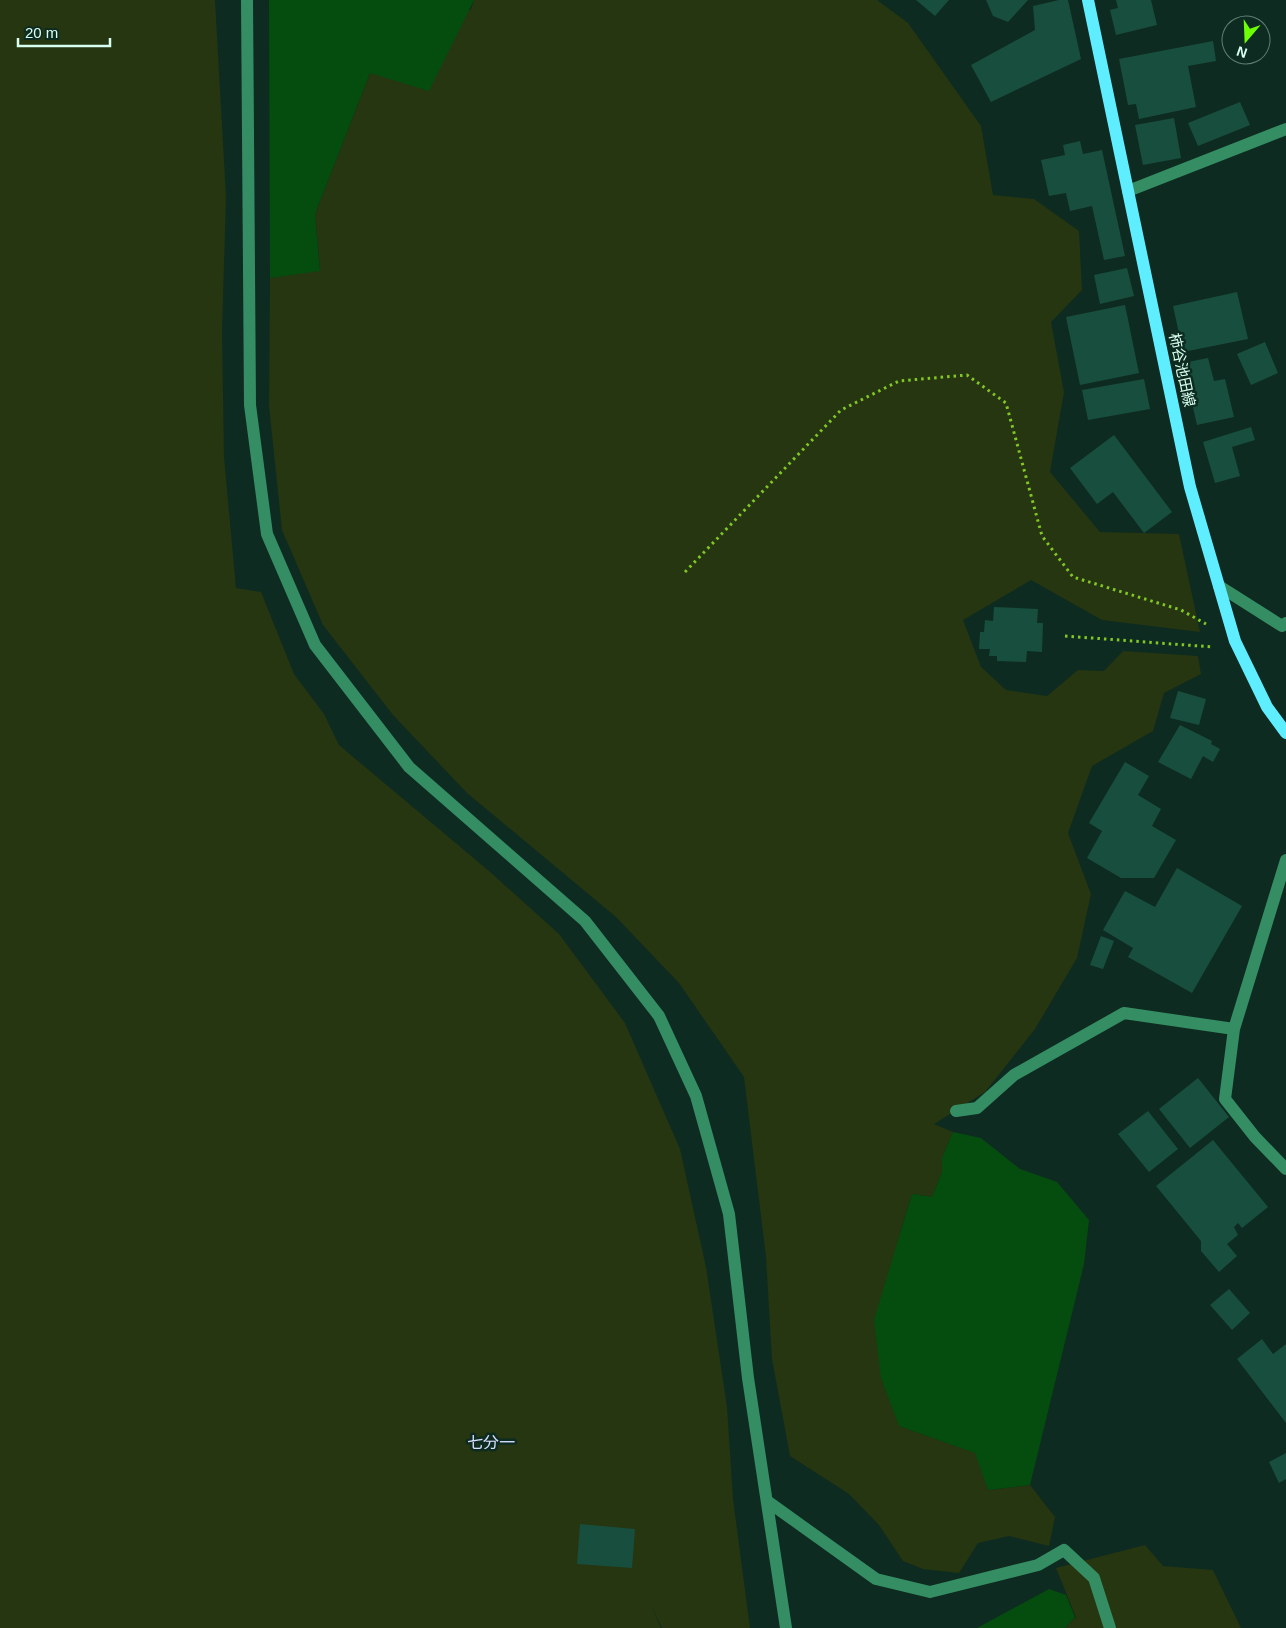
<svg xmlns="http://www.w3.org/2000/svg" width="1286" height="1628" font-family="Helvetica,'Noto Sans JP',sans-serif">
<rect width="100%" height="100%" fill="#0e2b21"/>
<!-- green -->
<path fill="#253610" d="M0 0H215L226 197 222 332 224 457 236 588 261 592 294 674 324 714 339 745 489 871 559 934 625 1023 680 1149 706 1267 727 1407 733 1499 750 1628H662L651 1606 661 1628H0Z
M474 0H877L908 23 981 126 993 195 1034 199 1079 231 1082 290 1051 322 1064 392 1050 472 1100 532 1179 534 1200 632 1102 620 1031 580 963 620 981 667 1006 690 1047 696 1078 670 1104 671 1123 651 1198 656 1201 674 1164 693 1153 731 1092 766 1068 833 1091 894 1077 958 1035 1029 985 1092 934 1124 953 1132 942 1158V1172L932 1197 912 1194 900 1233 899 1426 976 1453 988 1490 1030 1485 1055 1517 1049 1546 1009 1536 978 1543 959 1573 923 1569 903 1561 879 1525 849 1494 790 1456 772 1359 766 1257 744 1077 679 983 616 917 467 793 393 715 323 625 282 530 269 406 270 278 320 270 315 214 370 73 471 9Z
M1145 1545 1163 1566 1213 1570 1241 1628H1065L1075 1617 1077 1620 1056 1568Z"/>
<!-- water -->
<path fill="#054d0e" d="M269 0H474L429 91 370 73 315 214 320 271 270 278Z
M953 1132 981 1138 1020 1169 1057 1182 1089 1220 1084 1264 1030 1485 988 1490 975 1453 899 1426 881 1378 874 1320 912 1194 932 1197 942 1172V1158Z
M1049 1589 1066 1595 1075 1617 1065 1628H977Z"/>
<!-- building -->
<path fill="#184e3d" d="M916 0H949L935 16Z
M986 0H1028L1008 22 993 16Z
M1059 0H1068L1081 59 991 102 971 65 1035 30 1033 6Z
M1116 0H1151L1157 25 1116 35 1110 10 1118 8Z
M1213 41 1216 61 1188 66 1196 107 1139 119 1136 104 1128 105 1119 59Z
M1240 102 1250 125 1198 146 1188 123Z
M1174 118 1181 158 1143 165 1135 125Z
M1080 141 1083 154 1102 150 1125 256 1104 260 1092 206 1070 211 1066 193 1049 196 1041 160 1065 155 1063 145Z
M1127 268 1134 296 1100 304 1094 275Z
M1237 292 1248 339 1183 352 1173 306Z
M1125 305 1139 373 1080 385 1066 317Z
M1265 342 1278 373 1251 385 1237 354Z
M1208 358 1214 381 1225 379 1234 417 1197 425 1183 363Z
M1144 379 1150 409 1088 420 1082 390Z
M1251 427 1255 440 1232 447 1240 476 1215 483 1203 442Z
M1114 435 1172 512 1144 533 1113 492 1097 504 1070 468Z
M994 607 1038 609 1037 623H1043L1042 652 1027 651 1026 662 997 661V656H989L990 649H979L980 632H984L985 620 993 621Z
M1178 691 1206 699 1199 725 1170 718Z
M1180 725 1212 741 1211 744 1220 749 1213 762 1203 756 1191 779 1158 762Z
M1125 762 1149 776 1138 795 1161 809 1152 826 1176 840 1154 878H1121L1087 858 1102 831 1089 823Z
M1177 868 1242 906 1192 993 1128 957 1133 948 1103 930 1125 891 1155 907Z
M1101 936 1114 941 1103 969 1090 965Z
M1198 1078 1229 1117 1190 1148 1159 1109Z
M1148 1111 1178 1149 1149 1172 1118 1134Z
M1213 1140 1268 1207 1242 1228 1238 1223 1234 1227 1238 1235 1227 1244 1237 1256 1219 1272 1201 1251V1241L1156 1186Z
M1229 1289 1250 1313 1232 1330 1210 1305Z
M1262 1339 1273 1354 1286 1344V1423L1237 1359Z
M1286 1453V1479L1279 1483 1269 1462Z
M580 1524 635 1529 632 1568 577 1564Z"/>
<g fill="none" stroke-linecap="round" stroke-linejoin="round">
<!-- path -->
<path stroke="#82c724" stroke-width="3" stroke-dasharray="2.5 4" stroke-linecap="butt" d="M685 572 841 410 899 381 967 375 1006 403 1042 536 1073 577 1181 610 1206 624
M1065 636 1213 647"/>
<!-- minor -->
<path stroke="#358e63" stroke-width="12" d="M247 0 250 405 267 534 315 645 409 767 585 921 659 1016 696 1096 729 1214 748 1378 786 1628
M1128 191 1286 129
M1219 586 1282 626 1286 623
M1286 860 1234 1029 1225 1099 1255 1137 1286 1169
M956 1111 977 1108 1014 1075 1124 1013 1234 1029
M767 1501 876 1579 930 1592 1038 1565 1064 1550 1094 1578 1110 1628"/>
<!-- major -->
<path stroke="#5feeff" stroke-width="12" d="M1088 0 1190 487 1235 641 1267 707 1286 733"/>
</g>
<g text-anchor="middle" stroke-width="5" stroke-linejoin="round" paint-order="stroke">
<!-- street labels -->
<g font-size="15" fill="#d8ffef" stroke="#0e2b21">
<text transform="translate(1182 370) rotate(78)" y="5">柿谷池田線</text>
</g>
<!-- neighbourhood labels -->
<g font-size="16" fill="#dae0ff" stroke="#0e2b21">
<text x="491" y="1448">七分一</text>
</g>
</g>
<!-- north arrow -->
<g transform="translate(1246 40) rotate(199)"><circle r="24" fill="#0e2b21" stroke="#5f8073"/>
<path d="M0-4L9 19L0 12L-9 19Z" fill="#6dff04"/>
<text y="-8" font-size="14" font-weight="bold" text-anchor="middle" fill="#d8ffef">N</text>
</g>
<!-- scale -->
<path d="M18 38v8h92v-8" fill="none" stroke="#d8ffef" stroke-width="2.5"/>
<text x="25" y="38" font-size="15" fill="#d8ffef" stroke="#0e2b21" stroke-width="4" paint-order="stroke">20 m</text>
</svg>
